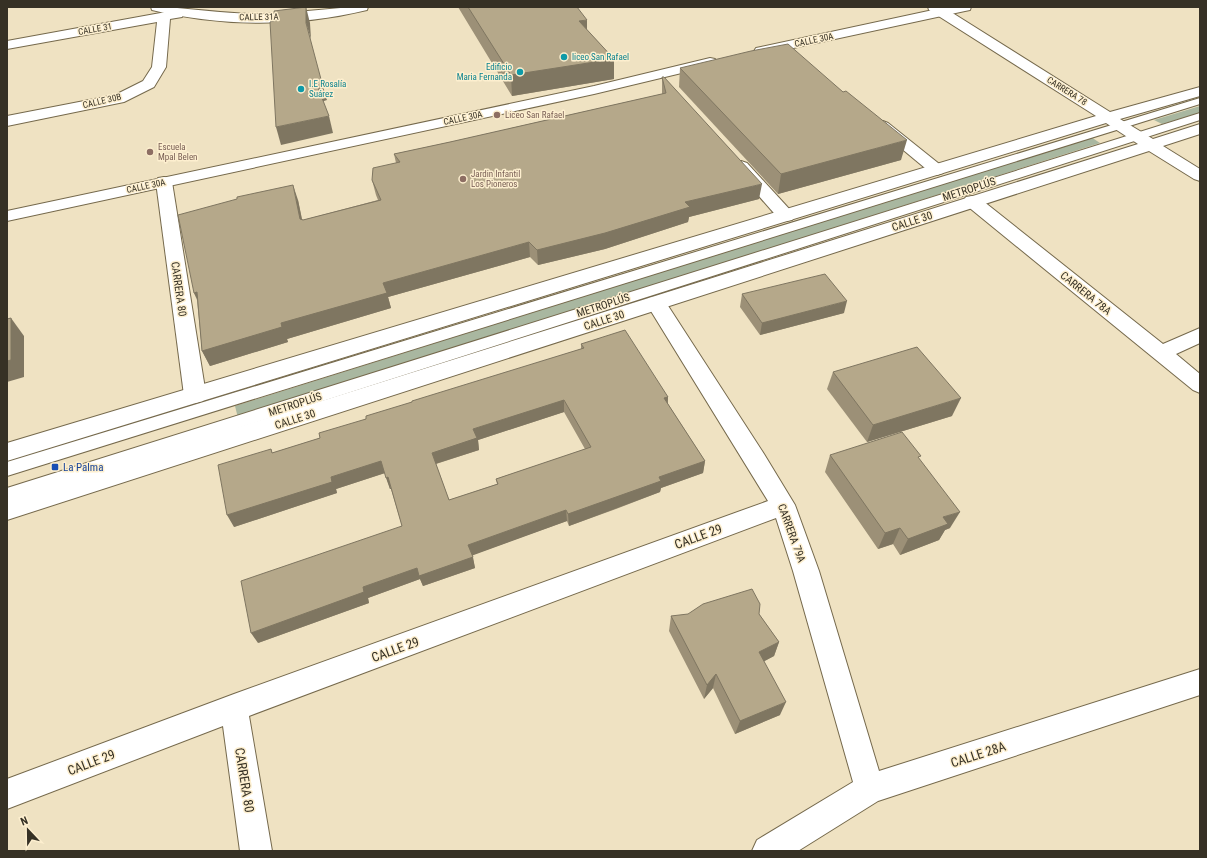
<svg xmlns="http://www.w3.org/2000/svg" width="1207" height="858" viewBox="0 0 1207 858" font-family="'Roboto Condensed',sans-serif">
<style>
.green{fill:#a9b7a0}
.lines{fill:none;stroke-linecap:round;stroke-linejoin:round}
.service-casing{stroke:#75694c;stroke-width:2}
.minor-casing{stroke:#75694c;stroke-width:2}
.tertiary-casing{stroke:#75694c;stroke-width:2}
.secondary-casing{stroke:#75694c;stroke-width:2}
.service{fill:#fff;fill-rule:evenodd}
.minor{fill:#fff;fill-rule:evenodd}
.tertiary{fill:#fff;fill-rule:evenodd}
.secondary{fill:#fff;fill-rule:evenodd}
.wall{fill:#9c9077;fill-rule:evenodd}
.shaded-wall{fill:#7f7661}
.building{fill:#b5a88a;stroke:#7f7661;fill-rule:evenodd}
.culture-dot{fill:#0f9aa8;stroke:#fdefcf;stroke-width:1.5}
.education-dot{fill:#8d6e63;stroke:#fdefcf;stroke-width:1.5}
.transit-dot{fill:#1a4fb4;stroke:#fdefcf;stroke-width:1.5}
.labels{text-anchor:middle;stroke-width:3;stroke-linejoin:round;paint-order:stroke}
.far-street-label{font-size:9px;fill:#363125;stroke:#fdefcf}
.far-culture-label{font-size:9px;fill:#0d838f;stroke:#fdefcf;text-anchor:start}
.far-education-label{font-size:9px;fill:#785e54;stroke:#fdefcf;text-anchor:start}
.street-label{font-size:11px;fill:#363125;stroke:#fdefcf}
.transit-label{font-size:11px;fill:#164399;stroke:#fdefcf;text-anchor:start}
.near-street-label{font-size:13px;fill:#363125;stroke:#fdefcf}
</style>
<rect width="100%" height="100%" fill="#efe2c2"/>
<g class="green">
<path d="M1200,106v7l-38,11 -8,-4z"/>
<path d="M1091,137l9,6 -862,275 -3,-12z"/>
</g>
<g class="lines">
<g class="service-casing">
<g id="service">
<path d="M1200,98v6l-1193,372v-14z"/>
<path d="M1200,113v7l-1193,382v-14z"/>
</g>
</g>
<g class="minor-casing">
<g id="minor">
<path d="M177,10l5,1 1,3 -1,3 -12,2 -4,48 -12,20 -30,15 -117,24v-10l108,-21 28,-14 9,-14 5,-45 -150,27v-8z"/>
<path d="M883,121l5,2 55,44 2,3 -2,3 -6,2 -6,-2 -53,-44 -3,-3 3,-3z"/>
<path d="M741,161l6,2 45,49 3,4 -3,4 -6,1 -6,-1 -45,-51 -2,-3 2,-3z"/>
<path d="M164,177l6,1 2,4 34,213 -3,6 -8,2 -8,-2 -3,-6 -28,-213 2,-4z"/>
<path d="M972,196l6,1 185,147 37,-16v15l-24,11 24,20v19l-7,-3 -227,-185 -3,-4 3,-4z"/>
<path d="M656,297l7,1 101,156 31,51 24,66 60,200 321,-102v26l-322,106 -80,50h-46l5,-11 96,-58 -60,-211 -17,-53 -527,198 23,135h-32l-17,-125 -216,83v-30l227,-85 534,-193 -122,-198 3,-5z"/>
</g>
</g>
<g class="tertiary-casing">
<g id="tertiary">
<path d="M151,7c36,0 71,7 107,7 37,0 73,-7 110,-7l-1,3c-69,17 -146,17 -215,0z"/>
<path d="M947,7h24l-1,3 -5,1 -204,44 -5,-1 -2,-3 2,-3 5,-1z"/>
<path d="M710,58l5,1 2,3 -2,3 -121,29 -587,127v-10l587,-125z"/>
</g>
</g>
<g class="secondary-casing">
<path id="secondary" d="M928,7h15l167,105 90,-25v9l-80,23 33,20 47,-15v10l-37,12 37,23v12l-6,-2 -45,-28 -1142,369v-20l1131,-356 -32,-21 -1099,338v-18l1089,-327 -167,-106z"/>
</g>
<use href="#service" class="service"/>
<use href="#minor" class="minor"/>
<use href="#tertiary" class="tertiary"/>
<use href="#secondary" class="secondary"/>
</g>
<g class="wall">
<path d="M458,7h119l10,23 27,29v20l-102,17z"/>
<path d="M680,68l221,92 -123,34 -99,-107z"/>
<path d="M662,77l97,122 -70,18 -1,5 -83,27 -67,16 -8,-8 -142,40 3,11 -104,31 1,3 -78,24 -8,-15 -5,-51 -3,-7 104,-93 4,19 1,1 75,-20 -2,-5 -4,-15 24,-17 -2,-9 56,-12 212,-48z"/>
<path d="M742,294l102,19 -84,22 -20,-28z"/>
<path d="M581,344l87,53v7l37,57 -2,12 -42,15 -1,4 -44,17 -47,17 -2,-5 -95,34 3,13 -52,18 -3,-7 -52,19 1,5 -111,40 144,-117 -11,-37h-1l-5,-16 -49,16 1,4 -103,34 37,-78 1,4 48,-15 46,-19 46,-17 169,-53zM564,412l21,37 -89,30 1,5 -48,16 -13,-36 43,-14 -1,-10z"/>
<path d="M833,372l119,44 -85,26 -40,-53z"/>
<path d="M830,455l89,4 31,69 -5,2 -6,10 -39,15 -7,-11 -15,5 -53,-77z"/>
<path d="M759,614l20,28 -5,14 -10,5 16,54 -45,19 -22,-46 -9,11 -35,-68 2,-15z"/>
</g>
<g class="shaded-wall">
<path d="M306,7l4,16 1,16 -5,-16z"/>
<path d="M587,20v20l-8,-19z"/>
<path d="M614,59v20l-102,17 -1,-21z"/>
<path d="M322,83l5,17 -6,2 -4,-17z"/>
<path d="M329,116l4,17 -52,12 -5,-18z"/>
<path d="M907,140l-6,20 -123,34 3,-20z"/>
<path d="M762,184l-3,15 -70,18 -1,5 -83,27 -67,16 -1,-15 148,-48z"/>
<path d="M293,185l5,15 7,35 -5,-16z"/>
<path d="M529,242l1,15 -142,40 3,11 -104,31 1,3 -78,24 -8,-15 79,-28 102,-40z"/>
<path d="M197,292l5,16 -8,-15z"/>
<path d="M847,301l-3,12 -84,22 2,-12z"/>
<path d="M11,318l13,18v41l-17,5v-21z"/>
<path d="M668,397l-1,12 -3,-11z"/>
<path d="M961,398l-9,18 -85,26 6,-17z"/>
<path d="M564,400v12l-86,28 1,10 -44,14 -3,-11 41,-24z"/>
<path d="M381,461l4,12 -49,16 1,4 -103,34 -7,-12 104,-38z"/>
<path d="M705,461l-2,12 -42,15 -1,4 -91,34 -1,-12 91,-37z"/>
<path d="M388,477l3,12h-1l-4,-11z"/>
<path d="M566,510l1,11 -96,35 -3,-11z"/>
<path d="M960,512l-10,16 -5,2 -6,10 -39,15 8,-16 35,-22z"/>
<path d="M900,528l-7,16 -15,5 7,-16z"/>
<path d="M473,557l2,11 -52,18 -3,-7 -52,19 1,5 -111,40 -7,-10 112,-46 54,-19z"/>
<path d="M779,642l-5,14 -20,11 5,-15z"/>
<path d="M716,674l-3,14 -9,11 3,-14z"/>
<path d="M786,702l-6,13 -45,19 5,-13z"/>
</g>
<g class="building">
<path d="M306,7v16l16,60 -5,2 12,31 -53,11 -6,-105 7,-2 -3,-9z"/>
<path d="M468,7h109l10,13 -8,1 35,38 -103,16z"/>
<path d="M788,44l55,48 3,-1 61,49 -126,34 -101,-106 71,-17z"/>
<path d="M662,77h2l98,107 -77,18 5,5 -85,26 -68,17 -8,-8 -146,41 4,10 -106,30 1,4 -80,24 -5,-59 -3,1 -16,-78 59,-16v-2l56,-12 7,34 3,1 78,-20 -9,-20 1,-12 27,-6 -6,-8 56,-12 216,-49z"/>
<path d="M825,274l22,27 -85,22 -20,-29z"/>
<path d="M11,318v42l-4,1v-42z"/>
<path d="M625,330l43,67 -4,1 41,63 -46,16 2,4 -45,16 -48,17 -2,-4 -98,35 5,12 -54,19 -2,-8 -54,19 1,5 -113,41 -10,-52 161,-55 -14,-49 -2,1 -5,-17 -50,16 1,5 -105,33 -9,-50 53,-16 1,4 48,-15 -1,-5 47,-14v-3l46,-14v-1l172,-53 -3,-4zM564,400l27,47 -95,32 2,5 -49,16 -17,-47 45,-15 -4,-9z"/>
<path d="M917,347l44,51 -88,27 -40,-53z"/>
<path d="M902,432l19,24 -3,1 42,55 -17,5 5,7 -40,15 -8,-11 -15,5 -55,-78z"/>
<path d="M752,589l8,15 -1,10 20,28 -20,10 27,50 -46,19 -24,-47 -9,11 -36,-69 17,-2 15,-10z"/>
</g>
<g class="culture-dot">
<circle cx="564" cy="57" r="4"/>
<circle cx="520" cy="72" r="4"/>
<circle cx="301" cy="89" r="4"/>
</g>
<g class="education-dot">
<circle cx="497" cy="115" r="4"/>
<circle cx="150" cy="152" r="4"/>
<circle cx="463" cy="179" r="4"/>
</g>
<rect class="transit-dot" x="51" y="463" width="8" height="8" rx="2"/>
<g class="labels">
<g class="far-street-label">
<text transform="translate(259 17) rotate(-1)" y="3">CALLE 31A</text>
<text transform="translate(95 29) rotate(-10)" y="3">CALLE 31</text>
<text transform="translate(814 40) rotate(-12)" y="3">CALLE 30A</text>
<text transform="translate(1067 91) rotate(32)" y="3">CARRERA 78</text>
<text transform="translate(102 101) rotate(-13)" y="3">CALLE 30B</text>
<text transform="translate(463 118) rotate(-12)" y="3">CALLE 30A</text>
<text transform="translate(146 186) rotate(-12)" y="3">CALLE 30A</text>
</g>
<g class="far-culture-label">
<text x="572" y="60">liceo San Rafael</text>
<text x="512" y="70" text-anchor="end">Edificio<tspan x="512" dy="10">Maria Fernanda</tspan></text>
<text x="309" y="87">I.E Rosalía<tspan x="309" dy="10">Suárez</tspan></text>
</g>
<g class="far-education-label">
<text x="505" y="118">Liceo San Rafael</text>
<text x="158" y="150">Escuela<tspan x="158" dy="10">Mpal Belen</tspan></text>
<text x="471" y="177">Jardin Infantil<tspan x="471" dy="10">Los Pioneros</tspan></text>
</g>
<g class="street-label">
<text transform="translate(969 189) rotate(-18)" y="4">METROPLÚS</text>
<text transform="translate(912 221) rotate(-18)" y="4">CALLE 30</text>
<text transform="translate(179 289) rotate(82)" y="4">CARRERA 80</text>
<text transform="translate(1086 293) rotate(39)" y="4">CARRERA 78A</text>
<text transform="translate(603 305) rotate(-18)" y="4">METROPLÚS</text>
<text transform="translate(604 320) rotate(-18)" y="4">CALLE 30</text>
<text transform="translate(295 404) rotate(-18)" y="4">METROPLÚS</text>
<text transform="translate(295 419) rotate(-18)" y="4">CALLE 30</text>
<text transform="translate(792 533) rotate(70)" y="4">CARRERA 79A</text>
</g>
<g class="transit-label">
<text x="63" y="471">La Palma</text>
</g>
<g class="near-street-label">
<text transform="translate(698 536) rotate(-20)" y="5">CALLE 29</text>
<text transform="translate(395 649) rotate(-20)" y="5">CALLE 29</text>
<text transform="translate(978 754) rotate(-18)" y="5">CALLE 28A</text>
<text transform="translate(91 762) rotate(-21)" y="5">CALLE 29</text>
<text transform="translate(245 780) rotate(81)" y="5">CARRERA 80</text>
</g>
</g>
<rect width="1207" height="858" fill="none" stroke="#363125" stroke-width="16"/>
<g transform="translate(28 830) rotate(338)" stroke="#fdefcf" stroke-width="3" paint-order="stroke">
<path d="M0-3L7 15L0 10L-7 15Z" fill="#363125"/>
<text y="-6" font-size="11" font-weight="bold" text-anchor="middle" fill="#363125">N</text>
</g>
</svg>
